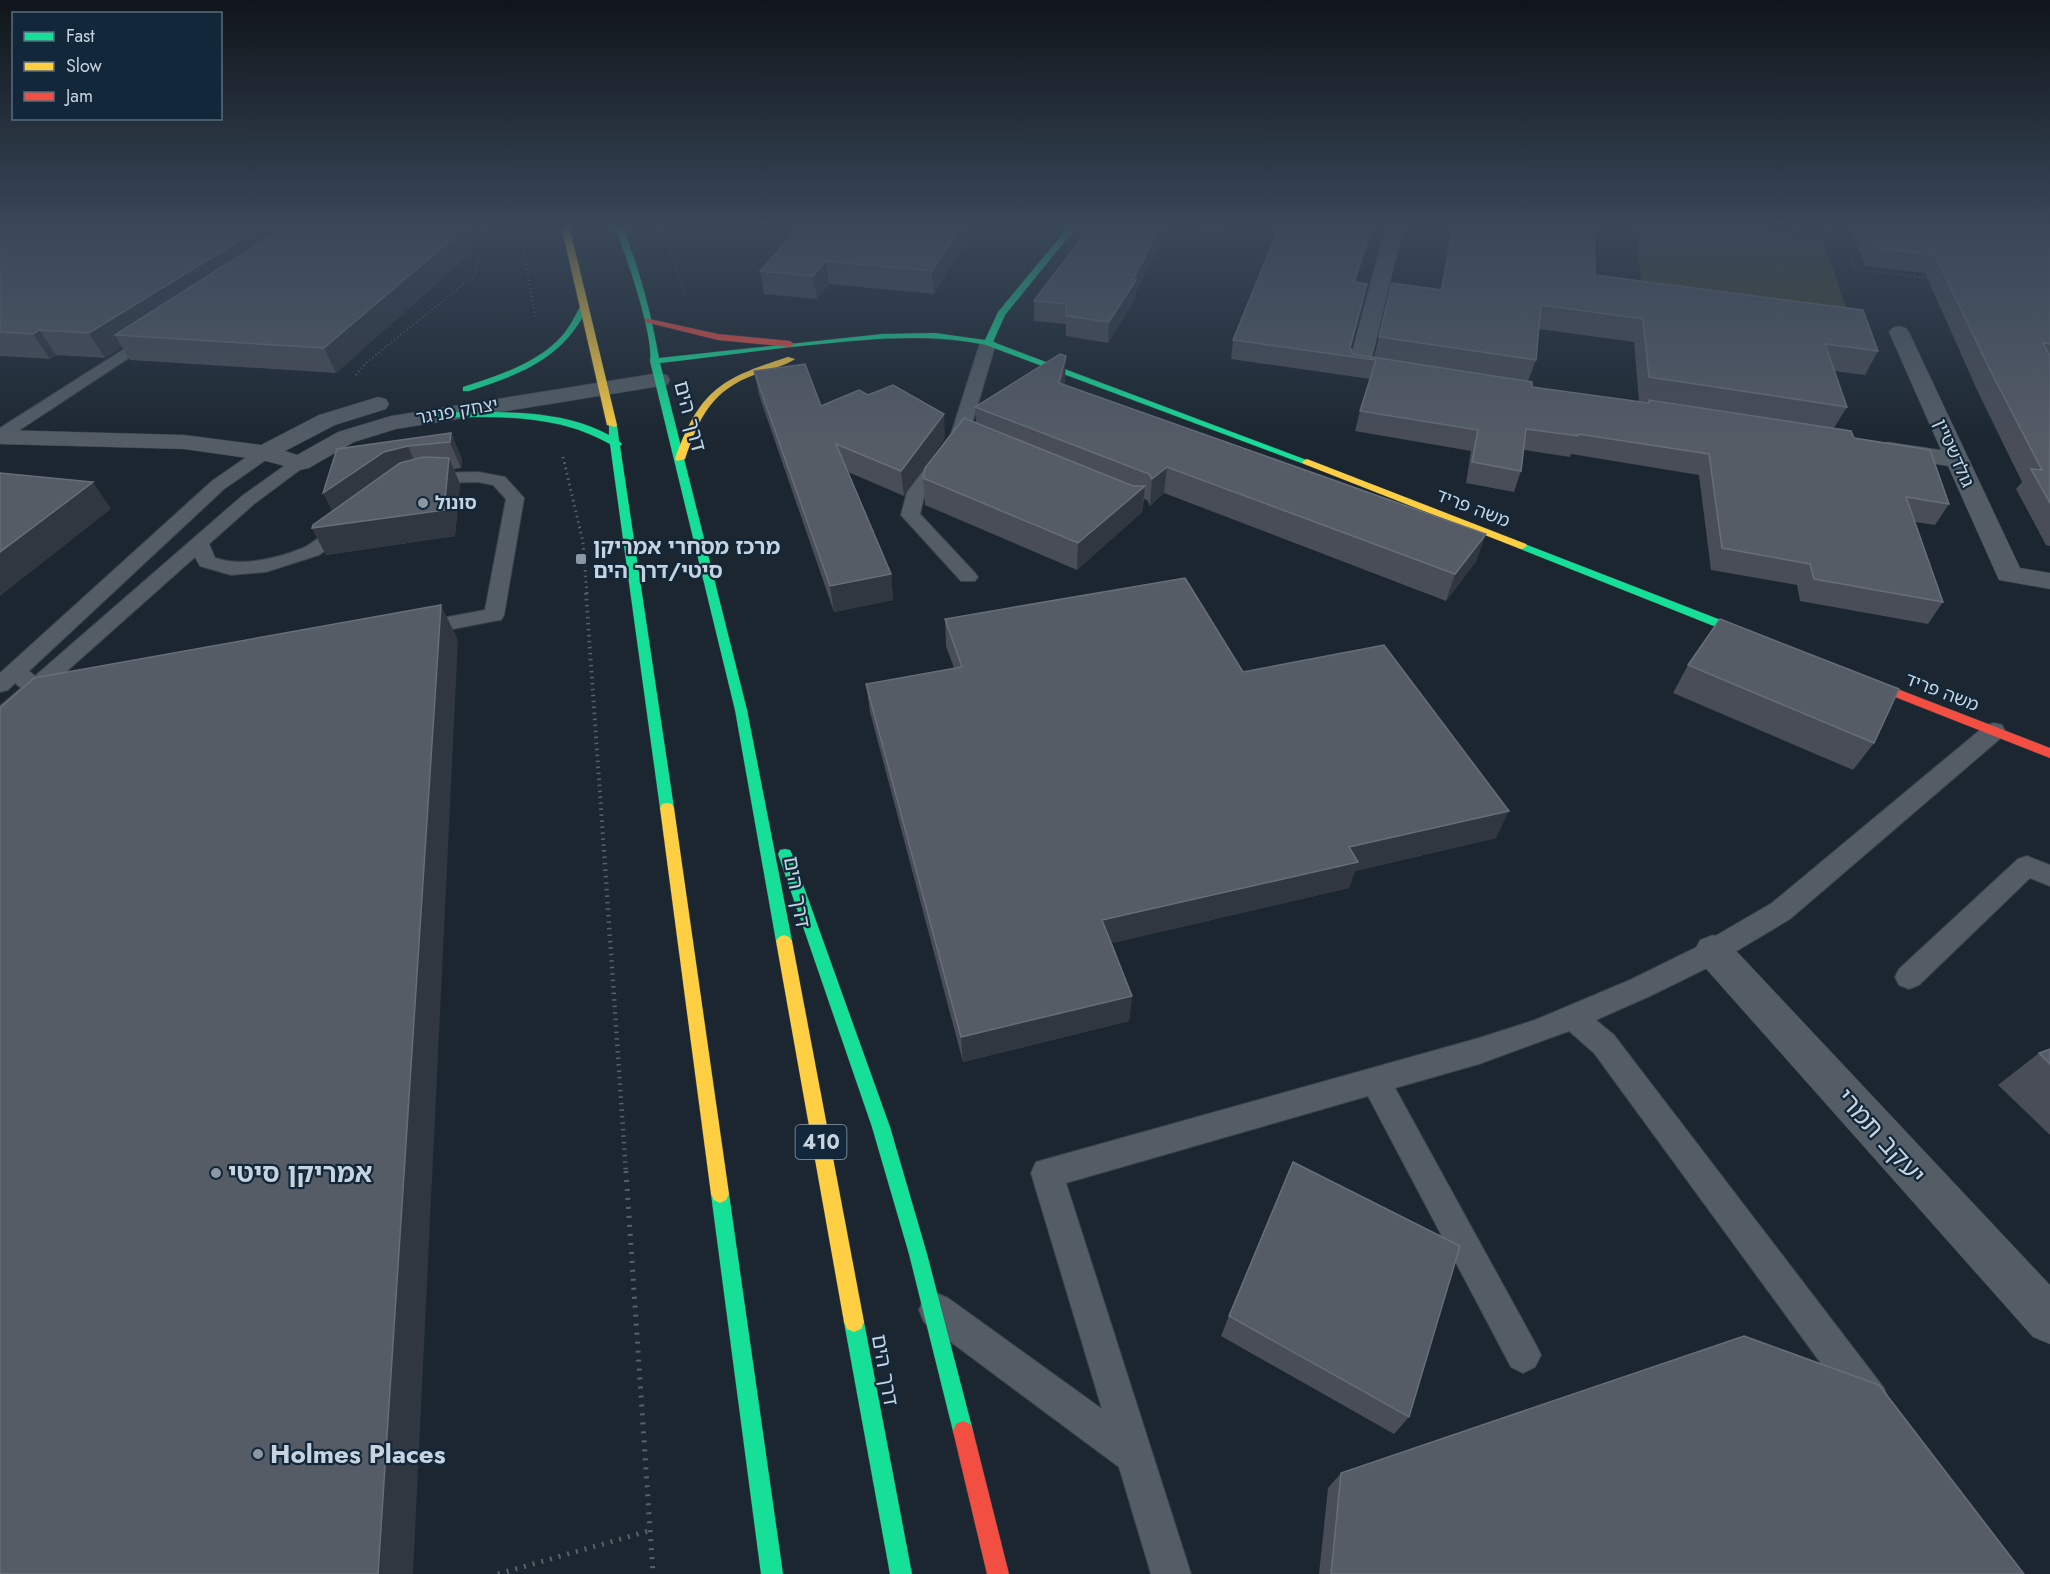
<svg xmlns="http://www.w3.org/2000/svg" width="2050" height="1574" viewBox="0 0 2050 1574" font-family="Jost,'Noto Sans Hebrew',sans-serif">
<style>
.green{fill:#414532}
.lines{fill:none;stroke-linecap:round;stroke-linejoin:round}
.lane-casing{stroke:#3a434c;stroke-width:2}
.street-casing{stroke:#3a434c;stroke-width:1}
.fast-casing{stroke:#3a434c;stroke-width:1}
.slow-casing{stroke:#3a434c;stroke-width:1}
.jam-casing{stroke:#3a434c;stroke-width:1}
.path-far4{stroke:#586168;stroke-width:2;stroke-dasharray:1 3;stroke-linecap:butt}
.path-far3{stroke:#586168;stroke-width:3;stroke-dasharray:1.5 4;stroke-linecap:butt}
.path-far2{stroke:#586168;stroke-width:4;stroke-dasharray:1.5 4.5;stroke-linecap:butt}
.path-far1{stroke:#586168;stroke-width:4.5;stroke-dasharray:1.5 5;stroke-linecap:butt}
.path{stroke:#586168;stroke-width:5;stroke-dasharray:2 7;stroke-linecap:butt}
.lane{fill:#545d66;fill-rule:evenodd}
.street{fill:#545d66;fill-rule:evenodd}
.fast{fill:#16e098;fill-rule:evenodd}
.slow{fill:#ffcf43;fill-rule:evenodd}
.jam{fill:#f24e42;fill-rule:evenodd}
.wall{fill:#484d57;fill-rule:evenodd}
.shaded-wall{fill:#303741}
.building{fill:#555c66;stroke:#676e79;stroke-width:1.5}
.poi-dot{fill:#8b97a2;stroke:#122739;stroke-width:2}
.labels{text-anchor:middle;stroke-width:4.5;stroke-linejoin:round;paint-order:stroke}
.far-street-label{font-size:18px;fill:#c7d4e0;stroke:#122739}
.far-poi-label{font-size:18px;font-weight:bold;fill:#c7d4e0;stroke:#122739;text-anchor:start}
.shield{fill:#122739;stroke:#91a0ae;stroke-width:1.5}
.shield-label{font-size:20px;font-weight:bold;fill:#c7d4e0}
.street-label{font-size:21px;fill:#c7d4e0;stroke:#122739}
.poi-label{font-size:21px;font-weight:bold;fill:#c7d4e0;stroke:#122739;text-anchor:start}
.near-street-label{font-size:26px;fill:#c7d4e0;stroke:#122739}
.near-poi-label{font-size:26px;font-weight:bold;fill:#c7d4e0;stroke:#122739;text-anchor:start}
</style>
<rect width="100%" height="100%" fill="#1b2630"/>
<path class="green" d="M1637,225h74l111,13 25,72 -206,-27z"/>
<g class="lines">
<g class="lane-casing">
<g id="lane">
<path d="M154,330l5,2 3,3 -3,3 -153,101 -6,1v-12z"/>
<path d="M988,338l8,5 -27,91 -44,59 -5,21 55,59 3,4 -3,4h-14l-60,-66 6,-23 44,-58 29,-91z"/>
<path d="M264,448l6,1 3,4 -3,4 -46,32 -195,182 6,5 207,-180 52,-37h12l3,4 -55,41 -45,40 6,14c29,9 60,1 88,-10 17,-7 30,-30 50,-25l2,4 -2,4 -34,24 -53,17 -35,3 -31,-9 -5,-9 -137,122 11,3 3,5 -3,5 -8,2 -18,-1 -35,32 -8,2v-21l21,-18 -6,-5 -7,7 -8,2v-19l212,-192 46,-32z"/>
<path d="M478,472l27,5 19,21 -20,117 -3,5 -7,1 -77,15 -7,-2 -3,-5 3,-5 75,-14 21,-111 -13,-14 -15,-3 -52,1 -6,-1 -3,-4 3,-4 6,-1z"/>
<path d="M1994,723l8,2 3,6 -3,6 -212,182 -77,46 -63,31 -54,24 18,15 270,353 5,13 -5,13 -13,5 -13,-5 -264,-361 -25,-22 -90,33 -84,24 140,255 6,12 -6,12 -12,6 -12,-6 -143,-271 -302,87 125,391h-40l-32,-107 -195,-145 -5,-12 5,-12 12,-5 12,5 154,111 -71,-236 5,-11 443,-124 56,-18 95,-40 63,-31 79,-46 214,-178z"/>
<path d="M2027,856l23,9v21l-20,-8 -111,107 -10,4 -10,-4 -4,-8 4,-8 119,-110z"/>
</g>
</g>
<g class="street-casing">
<g id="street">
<path d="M1386,225h18l-33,137 27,5 3,5 -3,5 -8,2 -39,-7 -3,-5z"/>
<path d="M1899,326l7,2 3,4 111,236 30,5v16l-51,-9 -51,-114 -60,-10 -8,-2 -4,-5 4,-5 8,-2 53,8 -52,-118 3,-4z"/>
<path d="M659,373l8,2 3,5 -3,5 -271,44 -42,13 -45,26 -9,2 -38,-10 -78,-11 -184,-5v-14l184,5 77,10 58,-30 59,-18 8,2 3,5 -3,5 -51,16 -50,26 12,4 41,-23 53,-16z"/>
<path d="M1713,935l13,5 324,345v59l-17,-7 -333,-375 -6,-11 6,-11z"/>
</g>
</g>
<g class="fast-casing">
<g id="fast">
<path d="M614,225h8c17,43 29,87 37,133l223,-24 53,-1 50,7 13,-28 72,-87h8l-73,90 -12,27 319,120 -8,2 -318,-119c-58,-12 -117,-6 -175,0 -50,5 -100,12 -151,18l87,347 45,231 -3,4 -5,2 -5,-2 -3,-4 -41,-231 -85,-349c4,-26 -25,-109 -36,-136z"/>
<path d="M581,305l7,2c-25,52 -67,67 -119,84h-6v-4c34,-11 73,-23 98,-50 9,-10 14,-21 20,-32z"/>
<path d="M478,412c44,0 91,1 131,23v-12l8,2 2,16 3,3 -2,2 54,362 -2,4h-10l-2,-4 -50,-364c-56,-32 -118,-27 -180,-26l-5,-3 5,-3z"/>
<path d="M1522,543l240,93 2,3 -2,3h-8l-236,-94 -1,-2z"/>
<path d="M785,849l5,1 2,4 98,273 37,127 46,177 -3,7 -7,3 -7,-3 -3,-7 -44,-177 -37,-127 -94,-273 2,-4z"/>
<path d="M720,1185l6,3 3,6 54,380h-22l-50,-380 3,-6z"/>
<path d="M854,1312l7,3 3,7 48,252h-22l-46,-252 3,-7z"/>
</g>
</g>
<g class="slow-casing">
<g id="slow">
<path d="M561,225h8l48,200 -2,2 -8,-2z"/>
<path d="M788,357l7,2c-10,7 -26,10 -39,15 -44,16 -57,43 -71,85l-8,2 -2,-2c25,-69 45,-80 113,-102z"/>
<path d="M1307,459l219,85 1,2 -5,3 -4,-1 -214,-84 -2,-2z"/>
<path d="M667,803l5,1 2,4 55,386 -3,6 -6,3 -6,-3 -3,-6 -51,-386 2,-4z"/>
<path d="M784,935l5,2 3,4 72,381 -3,7 -7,3 -7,-3 -3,-7 -68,-381 3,-4z"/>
</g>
</g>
<g class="jam-casing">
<g id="jam">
<path d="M645,318l73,16 72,7 4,3 -4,3 -72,-7 -73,-18z"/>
<path d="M1856,673l194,75v10l-198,-78 -2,-3z"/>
<path d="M963,1421l7,3 3,7 36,143h-22l-34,-143 3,-7z"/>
</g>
</g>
<g class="path-far4">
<path d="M519,225l17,94"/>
<path d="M660,225l26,70"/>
<path d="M1770,225l67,8 20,37 73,8"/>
<path d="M356,375l10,-12 110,-89 10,-49"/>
</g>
<path class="path-far3" d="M563,457l20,85 4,53"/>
<path class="path-far2" d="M586,593l18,258"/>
<path class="path-far1" d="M604,850l22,323"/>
<g class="path">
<path d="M626,1171l27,403"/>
<path d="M498,1574l154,-44"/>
</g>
<use href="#lane" class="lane"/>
<use href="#street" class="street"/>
<use href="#fast" class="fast"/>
<use href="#slow" class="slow"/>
<use href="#jam" class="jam"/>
</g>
<g class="wall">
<path d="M0,225h445l1,2 19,1 8,23 -137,122 -206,-13 -8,-13 -17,11 -49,-3 -6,4 -50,-3z"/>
<path d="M801,225l164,20 -31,49 -105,-10 -12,15 -53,-5 -4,-23z"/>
<path d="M1091,225h132l-4,6 -48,-6 -35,66 -1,8 -27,44 -42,-7v-12l-32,-3v-20z"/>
<path d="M1374,225l-18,57 7,21 -12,45 2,6 21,3 18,-74 48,7 12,-65h142l1,50 283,76 -13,24 -31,-4 13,36 -13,21 20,10 95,66 -14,21 -20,-3 28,80 -15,22 -128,-23 -3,-16 -86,-15 -12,-95 -128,-21 -1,3 -46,-7 -3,21 -7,21 -48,-9 5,-32 -116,-20 5,-20 10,-32 -139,-20 2,-19zM1539,329l95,13 5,59 9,1v1l-116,-16 -4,-6 8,-21z"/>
<path d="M1850,225h200v321l-4,-1 -30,-56 6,-7 -44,-90 -53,-119 -60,-7z"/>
<path d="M754,371l67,35 47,-11 77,43 -41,58 -56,-24 43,102 2,26 -59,12 -75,-217z"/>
<path d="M1065,381l-1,4 413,175 -31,41 -282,-108 -14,13 -3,-6 -3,-1 -2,13 -65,58 -152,-65 -2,-27 53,-55 -1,-16z"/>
<path d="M451,433l11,26 -1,9 -7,1 6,15 -5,52 -129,19 -14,-27 20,-17 5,-62z"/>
<path d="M945,619l298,53 253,166 -141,33 -6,17 -237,55 20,53 -3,25 -166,41 -93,-350 -4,-28 88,-16 -8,-22z"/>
<path d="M1688,665l186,78 -21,27 -180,-77z"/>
<path d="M2050,1049v86l-52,-50 41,-32z"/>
<path d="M1229,1316l180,101 -15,17 -173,-98z"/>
<path d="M1341,1473l683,101h-705l9,-86z"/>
</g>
<g class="shaded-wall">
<path d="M265,225h47l-197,110 7,12 -17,11 -16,-25z"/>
<path d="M425,225h20l4,11 -25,-10z"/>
<path d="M963,225h1l1,20 -31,49 -2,-23z"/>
<path d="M1162,225h9l-35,66 -1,8 -27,44 1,-21z"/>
<path d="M1372,225h2l-24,76 4,-19z"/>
<path d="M465,228l8,23 -137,122 -12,-25z"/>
<path d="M826,261l3,23 -12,15 -4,-23z"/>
<path d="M1367,284l-4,19 -15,53z"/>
<path d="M39,330l17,25 -6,4 -17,-25z"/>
<path d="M1066,356l-1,25 -7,27 1,-25z"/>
<path d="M944,414l1,24 -41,58 -3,-25z"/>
<path d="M451,433l11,26 -1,9 -11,-26z"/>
<path d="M408,446l11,26 -82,48 -14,-27 61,-41z"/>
<path d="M449,458l11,26 -5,52 -129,19 -14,-27z"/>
<path d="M1167,467l-3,26 -14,13 2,-27z"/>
<path d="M93,482l18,27 -111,87v-44z"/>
<path d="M1145,486l-3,26 -65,58 1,-27z"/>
<path d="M1486,534l-9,26 -31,41 9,-27z"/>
<path d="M891,574l2,26 -59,12 -4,-26z"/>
<path d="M441,605l17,35 -45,934h-35z"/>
<path d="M1509,811l-13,27 -141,33 -6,17 -249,58 2,-26 247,-73z"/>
<path d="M1132,996l-3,25 -166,41 -2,-25z"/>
</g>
<g class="building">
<path d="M0,225h265l-176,108 -50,-3 -6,4 -33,-2z"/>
<path d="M288,225h137l-1,1 41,2 -141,120 -209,-13z"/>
<path d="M801,225h162l-31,46 -106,-10 -13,15 -53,-5z"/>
<path d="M1091,225h71l-29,54 3,1 -27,42 -43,-6v-12l-32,-3z"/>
<path d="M1280,225h92l-18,57 13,2 -17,63 3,7 179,28v5l117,16v-3l202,31 3,7 76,12 19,54 -43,-7 37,105 -129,-23 -4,-15 -88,-16 -13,-94 -131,-20v2l-52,-7 -5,42 -49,-9 6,-32 -118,-19 16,-51 -143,-20z"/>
<path d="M1454,225h140l1,50 268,35 15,41 -53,-7 22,63 -198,-30 -6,-58 -102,-14 -5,55 -157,-23 13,-54 50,7z"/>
<path d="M1865,225h185v119l-7,-1 7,13v147l-19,-34 11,1 -51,-98 -56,-117 -61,-7z"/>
<path d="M1060,354l6,2 -7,27 427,151 -31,40 -288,-107 -15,12 -3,-5 -174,-67z"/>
<path d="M805,364l16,42 38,-16 9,5 25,-10 51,29 -43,57 -65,-27 55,130 -61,12 -76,-215z"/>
<path d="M964,418l169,68h12l-67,57 -155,-65 2,-10z"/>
<path d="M451,433l-1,9 -42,4 -24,6 -61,41 14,-44z"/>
<path d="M423,457l26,1 -5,52 -132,18 1,-3 87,-62z"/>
<path d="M0,473l93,9 -93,70z"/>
<path d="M1185,578l58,94 141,-27 125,166 -160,36 9,15 -256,58 30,76 -171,41 -95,-353 96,-17 -17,-48z"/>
<path d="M441,605l-63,969h-378v-866l34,-30z"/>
<path d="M1720,619l179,70 -25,54 -186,-78z"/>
<path d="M2050,1049v15l-11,-11z"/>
<path d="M1293,1162l167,84 -51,171 -180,-101z"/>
<path d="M1744,1336l135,49 145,189h-693l10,-101z"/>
</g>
<linearGradient id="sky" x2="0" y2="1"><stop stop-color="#0f151a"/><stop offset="0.51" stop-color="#394759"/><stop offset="1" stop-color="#394759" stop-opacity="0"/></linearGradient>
<rect width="2050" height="445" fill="url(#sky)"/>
<g class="poi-dot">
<circle cx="423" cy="503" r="6"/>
<rect x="575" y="553" width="12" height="12" rx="3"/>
<circle cx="216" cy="1173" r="6"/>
<circle cx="258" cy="1454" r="6"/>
</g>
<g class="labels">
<g class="far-street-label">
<text transform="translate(457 411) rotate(-10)" y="6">יצחק פניגר</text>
<text transform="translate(1954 453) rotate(66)" y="6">גולדשטיין</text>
<text transform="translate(1473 508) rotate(21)" y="6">משה פריד</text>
<text transform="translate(1942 692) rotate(21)" y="6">משה פריד</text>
</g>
<g class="far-poi-label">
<text x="435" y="509">סונול</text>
</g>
<rect class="shield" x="795.5" y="1125" width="51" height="34" rx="4.5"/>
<g class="shield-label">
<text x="821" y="1149">410</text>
</g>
<g class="street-label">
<text transform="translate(690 416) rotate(75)" y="7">דרך הים</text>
<text transform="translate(797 892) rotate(80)" y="7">דרך הים</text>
<text transform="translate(885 1370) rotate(80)" y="7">דרך הים</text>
</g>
<g class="poi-label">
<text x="593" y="554">מרכז מסחרי אמריקן<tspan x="593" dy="24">סיטי/דרך הים</tspan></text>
</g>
<g class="near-street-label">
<text transform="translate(1881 1136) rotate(48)" y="9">יעקב תמרי</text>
</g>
<g class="near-poi-label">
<text x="228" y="1182">אמריקן סיטי</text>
<text x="270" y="1463">Holmes Places</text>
</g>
</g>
<rect x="12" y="12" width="210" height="108" fill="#122739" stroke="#5a6c7c" stroke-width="1.5"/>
<rect x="24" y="32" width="30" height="9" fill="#16e098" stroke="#5a6c7c" stroke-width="1.5"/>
<text x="66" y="42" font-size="18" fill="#c7d4e0">Fast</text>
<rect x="24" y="62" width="30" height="9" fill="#ffcf43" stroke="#5a6c7c" stroke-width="1.5"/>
<text x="66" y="72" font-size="18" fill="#c7d4e0">Slow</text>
<rect x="24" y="92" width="30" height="9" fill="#f24e42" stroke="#5a6c7c" stroke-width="1.5"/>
<text x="66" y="102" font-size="18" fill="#c7d4e0">Jam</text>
</svg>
